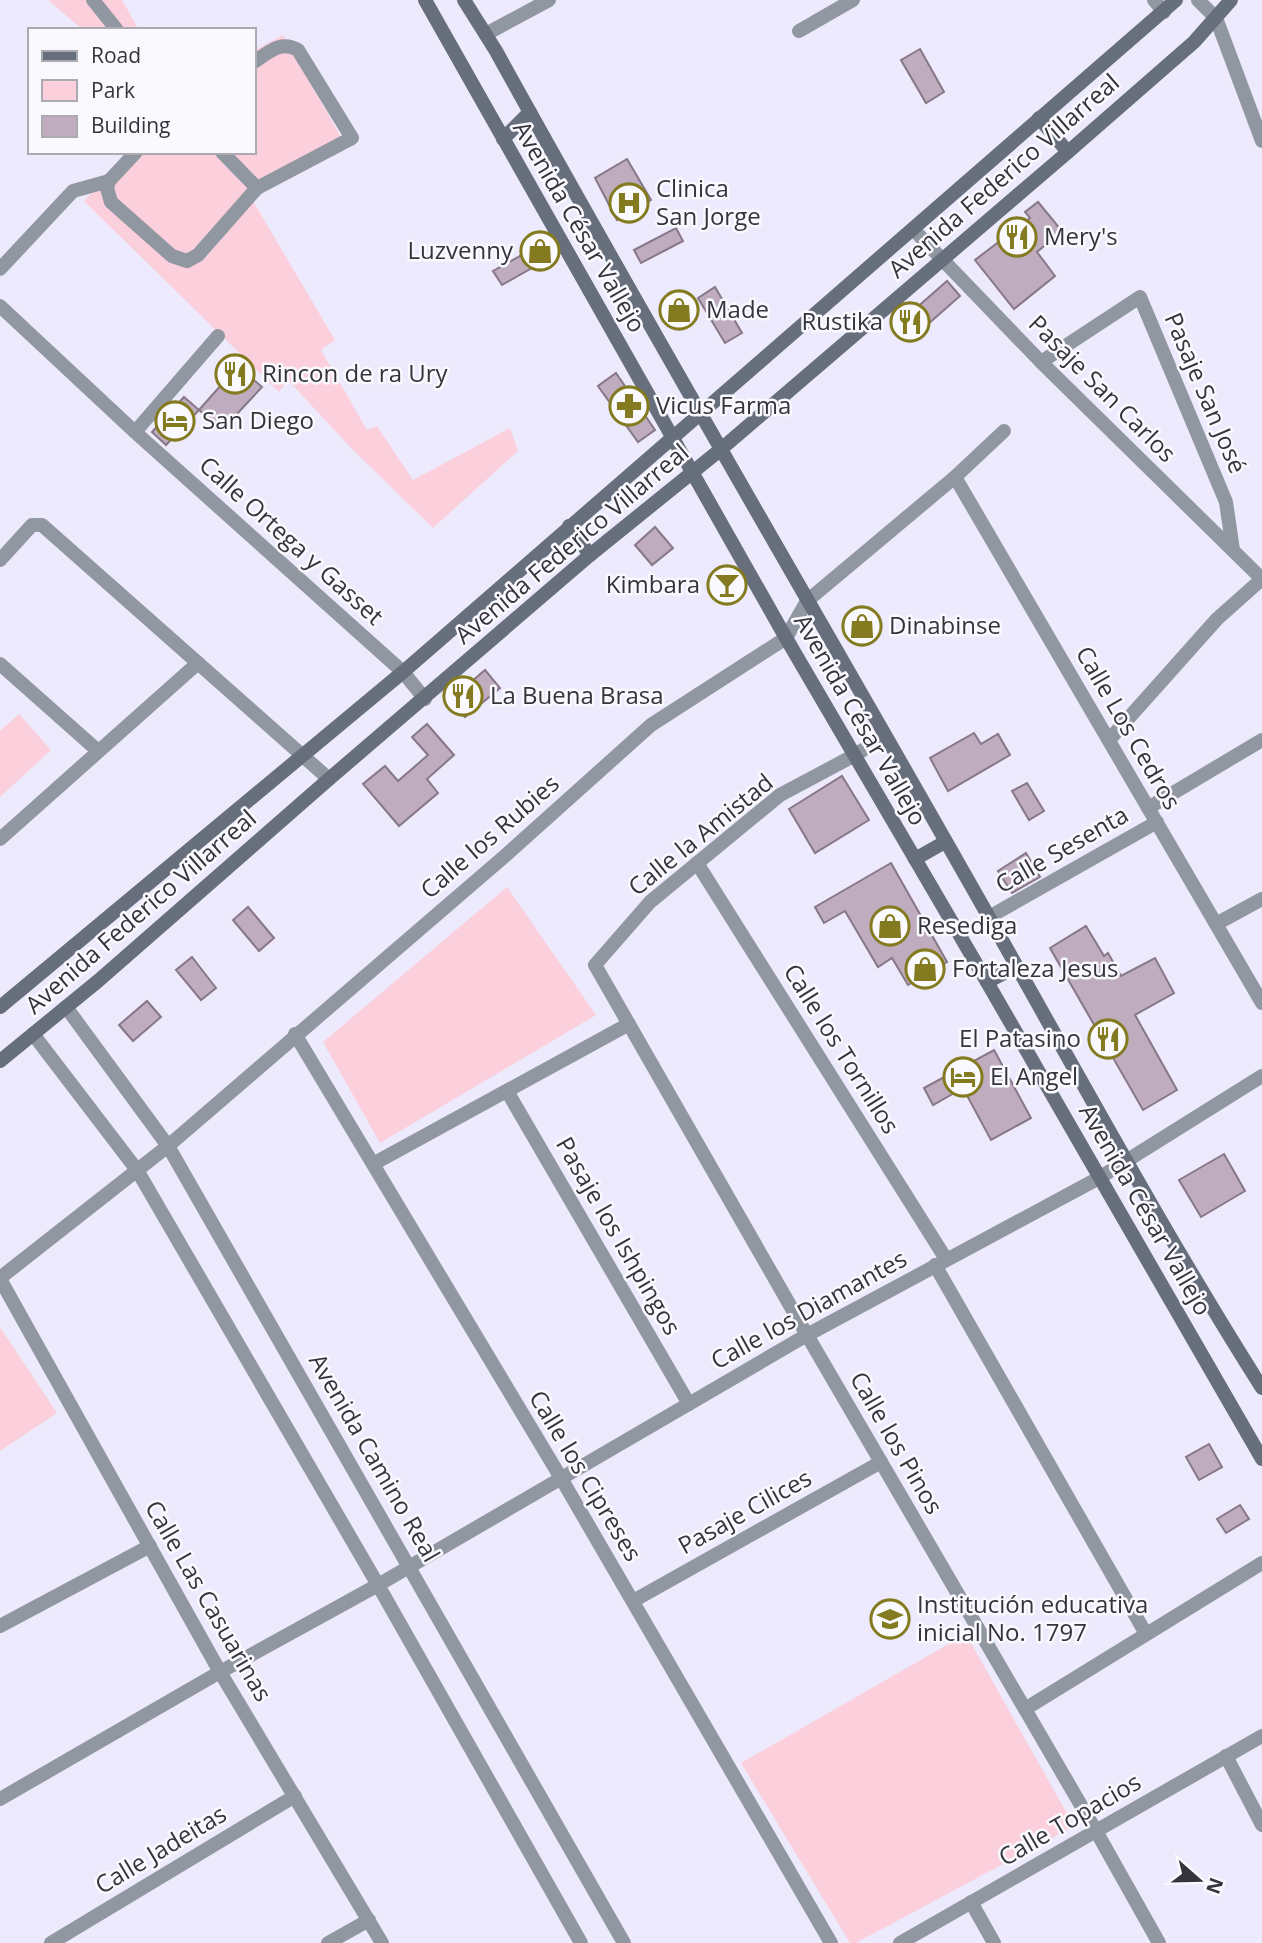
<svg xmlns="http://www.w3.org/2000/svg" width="1262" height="1943" viewBox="0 0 1262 1943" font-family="'Open Sans',sans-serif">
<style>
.green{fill:#fbd0dc}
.building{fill:#bfadbf;stroke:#877787;stroke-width:2}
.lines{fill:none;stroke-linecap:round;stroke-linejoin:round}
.minor{stroke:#9197a0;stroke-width:14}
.tertiary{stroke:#9197a0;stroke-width:14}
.secondary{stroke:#666f7b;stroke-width:14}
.labels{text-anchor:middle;stroke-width:5;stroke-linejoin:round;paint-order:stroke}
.street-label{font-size:24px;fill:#35343d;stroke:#f9f9fe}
.poi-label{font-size:24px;fill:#35343d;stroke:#f9f9fe;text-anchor:start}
</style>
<rect width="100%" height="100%" fill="#eceafc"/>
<g class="green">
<path d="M48,0h74l17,30h-56z"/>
<path d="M283,35l58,102 -94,54 88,149 -14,10 46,80 10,-4 36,54 97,-52 8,23 -85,77 -83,-81 -62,-67 -9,12 -195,-191 45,-49h125v-101z"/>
<path d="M19,714l32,36 -51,47v-66z"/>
<path d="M507,887l89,128 -216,128 -57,-101z"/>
<path d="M0,1327l57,86 -57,38z"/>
<path d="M966,1634l108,192 -218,117h-6l-109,-180z"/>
</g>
<g class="building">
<path d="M920,49l24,43 -18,11 -25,-43z"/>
<path d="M627,159l24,41 -34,20 -22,-42z"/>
<path d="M1038,202l24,29 -25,21 18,24 -41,33 -39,-49 55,-42 -5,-6z"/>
<path d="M676,228l7,13 -42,22 -7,-13z"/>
<path d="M545,242l8,14 -51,29 -9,-14z"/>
<path d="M947,281l13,15 -49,43 -13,-15z"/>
<path d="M715,287l27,46 -17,10 -27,-45z"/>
<path d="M683,298l8,14 -17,9 -7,-13z"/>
<path d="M238,366l24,21 -40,43 -23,-20z"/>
<path d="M616,373l39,57 -17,12 -40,-56z"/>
<path d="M184,397l15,13 -33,35 -14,-13z"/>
<path d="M655,527l18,21 -21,17 -17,-20z"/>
<path d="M485,670l15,18 -35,29 -15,-17z"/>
<path d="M427,724l27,31 -27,24 11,14 -39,33 -36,-42 22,-18 13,15 30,-26 -16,-18z"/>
<path d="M974,733l7,11 17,-10 12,21 -62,36 -18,-33z"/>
<path d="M842,776l27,44 -54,33 -26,-44z"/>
<path d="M1027,783l17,28 -15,9 -17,-29z"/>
<path d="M1026,853l14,24 -28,16 -14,-22z"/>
<path d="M891,863l56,99 -39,23 -16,-27 -14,9 -33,-56 -21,12 -9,-16z"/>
<path d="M248,907l26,31 -15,13 -26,-31z"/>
<path d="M1086,926l18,30 4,-3 13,23 34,-18 19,35 -39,22 42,75 -34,20 -93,-162z"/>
<path d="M192,957l24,31 -15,12 -25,-30z"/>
<path d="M147,1001l14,16 -28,24 -14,-16z"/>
<path d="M994,1050l37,68 -40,22 -28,-52 -30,17 -9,-17z"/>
<path d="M1224,1154l21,37 -44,26 -22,-37z"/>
<path d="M1209,1444l13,23 -23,13 -13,-23z"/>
<path d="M1240,1505l9,14 -23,14 -9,-14z"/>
</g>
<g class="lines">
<g class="minor">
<path d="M93,0l24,30"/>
<path d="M1154,0l10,12"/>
<path d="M1198,0l18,18 46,123"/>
<path d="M799,31l54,-31"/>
<path d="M486,34l63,-34"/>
<path d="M136,152l-27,29 -2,7 4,14 61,54 15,5 11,-6 59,-67 95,-50 -54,-88c-17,-10 -29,2 -44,12"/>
<path d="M222,152l35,36"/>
<path d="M913,229l128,133 221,217 -45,40 -108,121"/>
<path d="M0,269l73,-78 36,-10"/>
<path d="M0,306l135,126 268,240 22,27"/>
<path d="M1041,362l99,-65 86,205 7,48"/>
<path d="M135,432l83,-96"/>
<path d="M955,477l307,526"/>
<path d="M0,560l32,-35h10l287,254"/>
<path d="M0,664l97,86"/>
<path d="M885,736l-30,19 -75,40 -130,107 -55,63 212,370 289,496 63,112"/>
<path d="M1148,808l114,-68"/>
<path d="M0,839l198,-176"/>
<path d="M697,863l249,396"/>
<path d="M989,917l168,-95"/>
<path d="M1216,924l46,-25"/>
<path d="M295,1034l266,444 270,465"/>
<path d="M507,1091l182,313"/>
<path d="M373,1164l256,-140"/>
<path d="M935,1265l211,369"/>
<path d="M0,1278l168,-132 338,-291 145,-130 135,-87 21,-37 148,-124 49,-46"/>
<path d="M0,1279l220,393 162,271"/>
<path d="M633,1601l248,-139"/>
<path d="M0,1626l150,-80"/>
<path d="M1025,1709l237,-146"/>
<path d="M1226,1756l36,69"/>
<path d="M0,1799l220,-127 158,-87 429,-250 292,-157 163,-102"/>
<path d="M971,1902l23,41"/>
<path d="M51,1943l244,-147"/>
<path d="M328,1943l41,-23"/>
<path d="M900,1943l362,-207"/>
</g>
<g class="tertiary">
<path d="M66,1007l102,139 456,797"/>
<path d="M33,1034l104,136 241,415 203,358"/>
</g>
<g class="secondary">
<path d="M425,0l361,638 201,344 275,477"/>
<path d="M464,0l32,51c161,292 330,578 494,868 89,157 175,316 272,469"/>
<path d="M1039,118l29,34"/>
<path d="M503,139l27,-27"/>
<path d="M569,526l21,29"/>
<path d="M915,859l30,-17"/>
<path d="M987,982l30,-16"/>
<path d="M0,1007l403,-335 773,-672"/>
<path d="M0,1061l98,-80 231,-202 261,-224 130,-105 348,-298 126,-110 37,-42"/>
</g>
</g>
<defs>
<g id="hospital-ring" transform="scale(2.0125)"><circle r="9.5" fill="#f9f9fe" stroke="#847a1f" stroke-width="1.5"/><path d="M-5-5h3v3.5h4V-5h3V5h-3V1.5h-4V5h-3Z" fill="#847a1f"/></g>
<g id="restaurant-ring" transform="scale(2.0125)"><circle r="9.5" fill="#f9f9fe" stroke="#847a1f" stroke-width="1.5"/><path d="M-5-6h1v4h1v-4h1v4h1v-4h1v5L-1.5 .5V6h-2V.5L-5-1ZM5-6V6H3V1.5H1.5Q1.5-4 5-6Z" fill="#847a1f"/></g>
<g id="shop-ring" transform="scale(2.0125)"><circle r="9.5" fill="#f9f9fe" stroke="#847a1f" stroke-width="1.5"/><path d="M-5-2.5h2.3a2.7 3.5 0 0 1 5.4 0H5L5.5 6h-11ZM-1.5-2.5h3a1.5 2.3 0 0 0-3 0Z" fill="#847a1f"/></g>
<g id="pharmacy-ring" transform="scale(2.0125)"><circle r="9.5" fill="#f9f9fe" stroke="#847a1f" stroke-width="1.5"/><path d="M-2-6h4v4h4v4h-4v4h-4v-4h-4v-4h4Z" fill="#847a1f"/></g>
<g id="hotel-ring" transform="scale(2.0125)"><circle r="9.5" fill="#f9f9fe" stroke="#847a1f" stroke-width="1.5"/><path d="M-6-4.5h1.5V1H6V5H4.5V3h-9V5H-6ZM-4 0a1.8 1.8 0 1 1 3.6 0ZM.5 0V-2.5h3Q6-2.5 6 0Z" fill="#847a1f"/></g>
<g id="bar-ring" transform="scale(2.0125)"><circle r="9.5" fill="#f9f9fe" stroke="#847a1f" stroke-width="1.5"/><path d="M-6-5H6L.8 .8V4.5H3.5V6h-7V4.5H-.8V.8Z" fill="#847a1f"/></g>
<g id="school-ring" transform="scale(2.0125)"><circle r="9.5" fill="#f9f9fe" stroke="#847a1f" stroke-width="1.5"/><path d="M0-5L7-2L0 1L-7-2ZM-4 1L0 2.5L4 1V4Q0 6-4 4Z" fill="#847a1f"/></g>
</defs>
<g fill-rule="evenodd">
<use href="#hospital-ring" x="629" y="203"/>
<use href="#restaurant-ring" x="1017" y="237"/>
<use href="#shop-ring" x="540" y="251"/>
<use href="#shop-ring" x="679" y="310"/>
<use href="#restaurant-ring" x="910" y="322"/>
<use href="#restaurant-ring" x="235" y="374"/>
<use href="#pharmacy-ring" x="629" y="406"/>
<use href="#hotel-ring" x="175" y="421"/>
<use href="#bar-ring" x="727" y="585"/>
<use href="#shop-ring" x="862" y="626"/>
<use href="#restaurant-ring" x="463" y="696"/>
<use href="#shop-ring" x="890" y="926"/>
<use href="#shop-ring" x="925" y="969"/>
<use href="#restaurant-ring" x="1108" y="1039"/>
<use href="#hotel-ring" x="963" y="1077"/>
<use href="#school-ring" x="890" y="1619"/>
</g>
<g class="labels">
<g class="street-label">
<text transform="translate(1004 176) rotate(-41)" y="8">Avenida Federico Villarreal</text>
<text transform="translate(579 227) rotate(60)" y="8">Avenida César Vallejo</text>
<text transform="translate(1102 389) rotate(45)" y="8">Pasaje San Carlos</text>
<text transform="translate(1205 393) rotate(67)" y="8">Pasaje San José</text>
<text transform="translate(291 541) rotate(42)" y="8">Calle Ortega y Gasset</text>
<text transform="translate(572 544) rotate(-40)" y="8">Avenida Federico Villarreal</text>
<text transform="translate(860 720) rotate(60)" y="8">Avenida César Vallejo</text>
<text transform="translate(1128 728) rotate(60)" y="8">Calle Los Cedros</text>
<text transform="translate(701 835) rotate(-39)" y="8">Calle la Amistad</text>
<text transform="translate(490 837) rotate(-41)" y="8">Calle los Rubies</text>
<text transform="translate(1062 850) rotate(-30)" y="8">Calle Sesenta</text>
<text transform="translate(141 912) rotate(-41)" y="8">Avenida Federico Villarreal</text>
<text transform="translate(841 1049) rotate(58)" y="8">Calle los Tornillos</text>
<text transform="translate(1145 1210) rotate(60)" y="8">Avenida César Vallejo</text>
<text transform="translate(618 1236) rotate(60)" y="8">Pasaje los Ishpingos</text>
<text transform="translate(809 1310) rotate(-29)" y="8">Calle los Diamantes</text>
<text transform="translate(896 1443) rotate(60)" y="8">Calle los Pinos</text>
<text transform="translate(374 1458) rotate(60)" y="8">Avenida Camino Real</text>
<text transform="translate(585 1476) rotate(59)" y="8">Calle los Cipreses</text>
<text transform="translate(745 1512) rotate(-29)" y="8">Pasaje Cilices</text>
<text transform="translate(208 1601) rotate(60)" y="8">Calle Las Casuarinas</text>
<text transform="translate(1070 1820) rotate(-30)" y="8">Calle Topacios</text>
<text transform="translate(161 1850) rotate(-31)" y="8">Calle Jadeitas</text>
</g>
<g class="poi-label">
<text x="656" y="197">Clinica<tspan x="656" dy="28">San Jorge</tspan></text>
<text x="1044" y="245">Mery's</text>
<text x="513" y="259" text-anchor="end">Luzvenny</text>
<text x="706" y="318">Made</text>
<text x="883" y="330" text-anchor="end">Rustika</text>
<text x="262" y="382">Rincon de ra Ury</text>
<text x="656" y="414">Vicus Farma</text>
<text x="202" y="429">San Diego</text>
<text x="700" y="593" text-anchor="end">Kimbara</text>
<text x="889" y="634">Dinabinse</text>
<text x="490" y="704">La Buena Brasa</text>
<text x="917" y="934">Resediga</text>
<text x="952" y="977">Fortaleza Jesus</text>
<text x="1081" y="1047" text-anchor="end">El Patasino</text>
<text x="990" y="1085">El Angel</text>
<text x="917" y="1613">Institución educativa<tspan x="917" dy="28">inicial No. 1797</tspan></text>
</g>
</g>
<rect x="28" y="28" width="228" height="126" fill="#f9f9fe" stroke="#abaab1" stroke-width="2"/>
<rect x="42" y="51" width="35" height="10" fill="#666f7b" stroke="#abaab1" stroke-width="2"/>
<text x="91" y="63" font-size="21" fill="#35343d">Road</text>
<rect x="42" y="80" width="35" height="21" fill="#fbd0dc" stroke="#abaab1" stroke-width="2"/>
<text x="91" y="98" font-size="21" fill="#35343d">Park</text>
<rect x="42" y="116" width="35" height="21" fill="#bfadbf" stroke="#abaab1" stroke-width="2"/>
<text x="91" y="133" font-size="21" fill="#35343d">Building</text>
<g transform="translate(1199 1880) rotate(110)" stroke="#f9f9fe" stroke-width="5" paint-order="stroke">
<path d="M0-5L12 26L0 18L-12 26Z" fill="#35343d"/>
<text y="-10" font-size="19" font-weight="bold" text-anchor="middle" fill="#35343d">N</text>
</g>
</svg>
